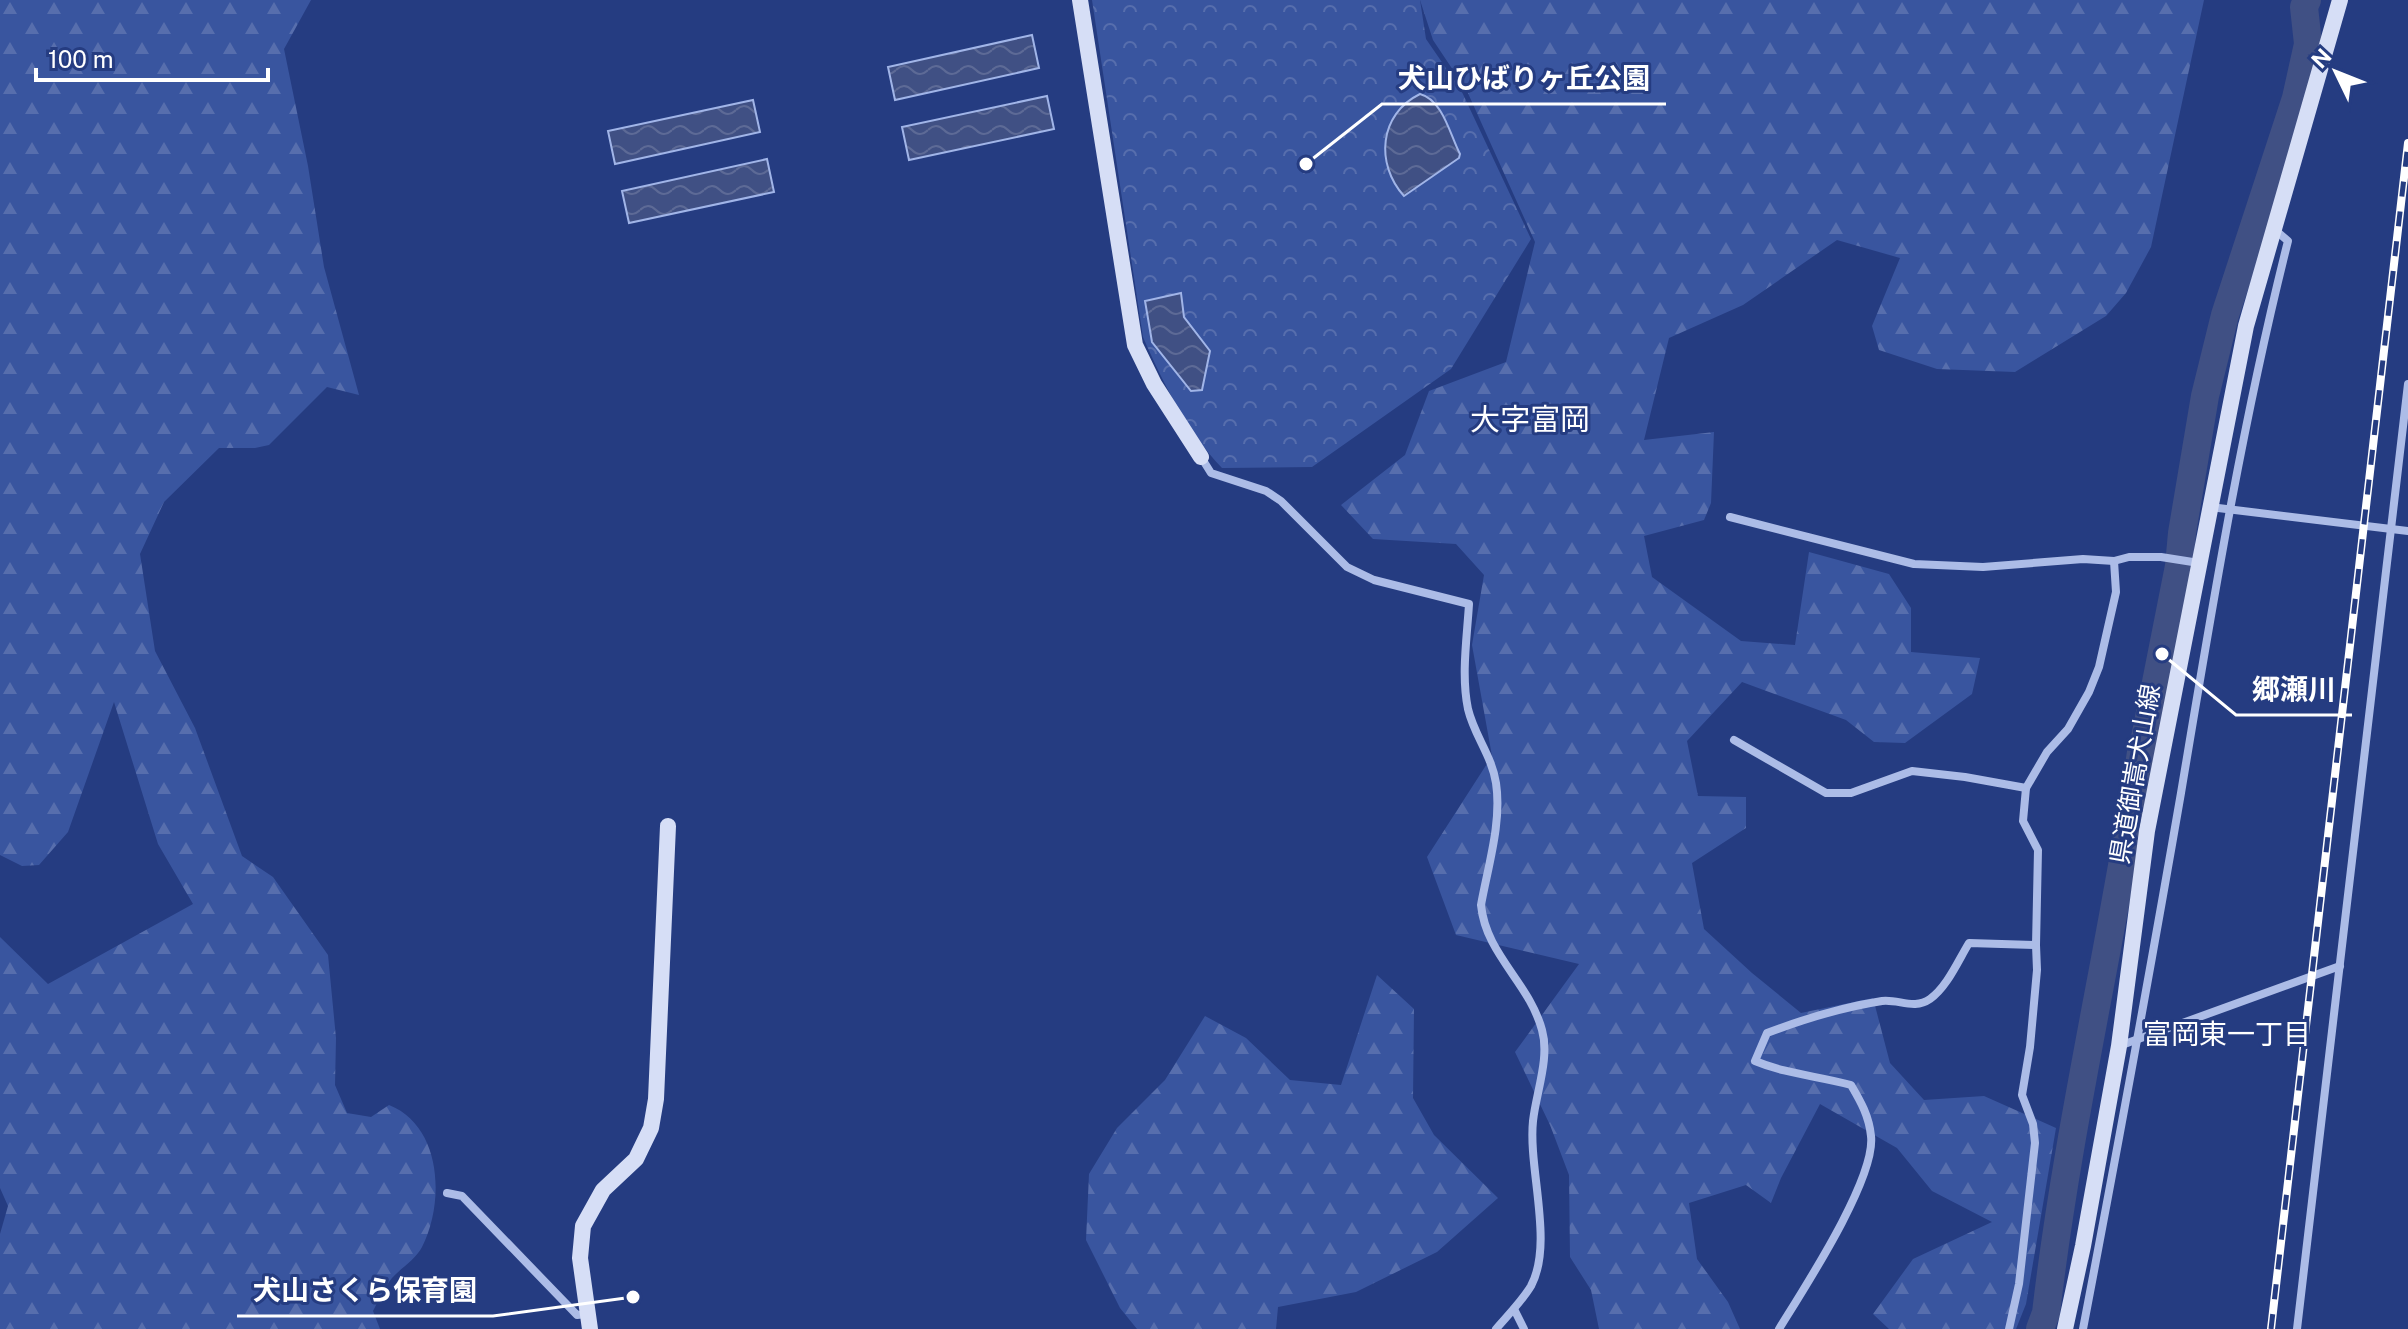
<svg xmlns="http://www.w3.org/2000/svg" width="2408" height="1329" viewBox="0 0 2408 1329" font-family="'Public Sans','Noto Sans JP',sans-serif">
<style>
.forest{fill:url(#forest-firs)}
.park{fill:url(#park-crowns)}
.water{fill:url(#water-waves);stroke:#a1b5e8;stroke-width:2}
.lines{fill:none;stroke-linecap:round;stroke-linejoin:round}
.river{stroke:#405084;stroke-width:28}
.street{stroke:#acbce7;stroke-width:8}
.secondary{stroke:#d6def6;stroke-width:16}
.rail-casing{stroke:#fff;stroke-width:8}
.rail{stroke:#253c81;stroke-width:5;stroke-dasharray:15;stroke-linecap:butt}
.labels{text-anchor:middle;stroke-width:6;stroke-linejoin:round;paint-order:stroke}
.street-label{font-size:26px;fill:#fff;stroke:#253c81}
.neighbourhood-label{font-size:28px;fill:#fff;stroke:#253c81}
.quarter-label{font-size:30px;fill:#fff;stroke:#253c81}
.leader{fill:none;stroke:#fff;stroke-width:3}
.callout-dot{fill:#fff;stroke:#253c81;stroke-width:3}
.callout-label{font-size:28px;text-anchor:middle;font-weight:bold;fill:#fff;stroke:#253c81;stroke-width:6;stroke-linejoin:round;paint-order:stroke}
</style>
<defs>
<pattern id="forest-firs" width="22" height="20" patternUnits="userSpaceOnUse" patternTransform="scale(2)"><rect width="22" height="20" fill="#39559f"/><path d="M5 1l3.5 6h-7zM16 11l3.5 6h-7z" fill="#576ead"/></pattern>
<pattern id="park-crowns" width="20" height="18" patternUnits="userSpaceOnUse" patternTransform="scale(2)"><rect width="20" height="18" fill="#39559f"/><path d="M2 6a3 3 0 1 1 6 0M12 15a3 3 0 1 1 6 0" fill="none" stroke="#576ead"/></pattern>
<pattern id="water-waves" width="16" height="10" patternUnits="userSpaceOnUse" patternTransform="scale(2)"><rect width="16" height="10" fill="#405084"/><path d="M0 5q4-4 8 0t8 0" fill="none" stroke="#5d6a96"/></pattern>
</defs>
<rect width="100%" height="100%" fill="#253c81"/>
<g class="forest">
<path d="M0,0h311l-27,49 24,117 16,101 35,128 -32,-8 -58,58 -14,3h-36l-55,54 -24,52 15,97 40,77 47,128 31,21 55,78 8,83 -1,47 12,28 24,4 18,-12c53,21 56,97 33,142 -6,12 -21,21 -30,31 -8,10 -13,22 -19,33l7,18h-380v-95l8,-28 -8,-18v-251l48,47 145,-80 -35,-60 -44,-142 -46,130 -29,33 -17,1 -22,-11z"/>
<path d="M1420,0h784l-53,247 -25,46 -20,23 -91,56 -78,-3 -58,-19 -7,-24 28,-68 -63,-18 -94,65 -74,33 -25,102 70,-8 -3,71 -7,17 -60,16 8,41 89,64 54,4 14,-93 80,22 22,34v44l69,6 -8,36 -67,49 -31,-1 -28,-22 -104,-38 -55,59 11,55 48,1v31l-54,35 12,66 48,44 49,40 72,-15 17,65 34,37 60,-4 72,32 -30,176 -10,25h-127l-16,-15 40,-55 79,-37 -60,-31 -35,-43 -77,-44 -39,74 -10,25 -25,-18 -57,18 8,56 31,43 12,27h-141l-8,-39 -21,-33 -1,-82 -19,-50 -35,-73 64,-88 -123,-29 -29,-78 65,-101 -20,-111 12,-70 -28,-31 -83,-5 -32,-34 64,-50 24,-64 77,-29 29,-120 -68,-151 -34,-51z"/>
<path d="M1377,975l37,34 -1,89 21,37 64,63 -61,54 -81,40 -78,15 -2,22h-139l-17,-21 -34,-68 3,-66 28,-46 48,-48 40,-64 41,22 44,42 51,5z"/>
</g>
<path class="park" d="M1092,0h328l6,39 35,51 70,149 -80,130 -139,98 -90,1c-35,-37 -59,-85 -79,-131z"/>
<g class="water">
<path d="M1032,35l7,33 -144,32 -7,-33z"/>
<path d="M1420,94c23,6 30,41 40,60l-1,4 -55,38c-29,-32 -25,-82 16,-102z"/>
<path d="M1047,96l7,33 -145,31 -7,-33z"/>
<path d="M753,100l7,32 -145,32 -7,-33z"/>
<path d="M767,159l7,33 -145,31 -7,-32z"/>
<path d="M1181,293l3,24 26,34 -8,39 -11,1 -39,-49 -7,-41z"/>
</g>
<g class="lines">
<path class="river" d="M2040,1329l6,-16c22,-189 67,-374 95,-561l3,-9 35,-177 3,-33 23,-137 20,-81 71,-217 12,-54 -4,-37 3,-7"/>
<g class="street">
<path d="M1201,457l10,16 55,18 15,10 66,66 27,13 95,24c-2,34 -8,71 -1,105 6,26 24,47 28,74 6,39 -8,83 -15,122 5,50 48,77 61,125 8,28 -6,63 -9,91 -5,48 21,122 -2,165 -9,15 -23,29 -35,43"/>
<path d="M2210,507l198,24"/>
<path d="M1730,517l184,47 69,3 100,-8 31,2 15,-4h32l38,6"/>
<path d="M1734,740l92,53h25l61,-22 53,6 61,11"/>
<path d="M2119,1046l221,-80"/>
<path d="M447,1193l15,3 115,119 10,-1"/>
<path d="M1514,1309l10,20"/>
<path d="M1779,1329c24,-39 97,-150 92,-193 -2,-20 -10,-34 -20,-51 -33,-9 -65,-11 -96,-24l12,-28c37,-14 76,-26 115,-32 17,-2 32,9 48,-2 17,-12 28,-38 39,-56l67,2 2,-95 -15,-29 3,-33 21,-36 21,-23 21,-37 10,-25 17,-75 -2,-31"/>
<path d="M2009,1329l10,-45 16,-141 -2,-19 -11,-29 8,-48 7,-77 -1,-25"/>
<path d="M2083,1329c34,-178 67,-357 98,-536 31,-185 61,-370 107,-552l-14,-12"/>
<path d="M2297,1329l111,-945"/>
</g>
<g class="secondary">
<path d="M1080,0l55,345 19,39 47,73"/>
<path d="M590,1329l-10,-71 3,-32 20,-36 33,-31 15,-31 5,-29 12,-273"/>
<path d="M2065,1329l18,-83 36,-200 28,-215 99,-505 94,-326"/>
</g>
<g class="rail-casing">
<path id="rail" d="M2271,1329l137,-1186"/>
</g>
<use href="#rail" class="rail"/>
</g>
<g class="labels">
<g class="street-label">
<text transform="translate(2135 774) rotate(-80)" y="9">県道御嵩犬山線</text>
</g>
<g class="neighbourhood-label">
<text x="2227" y="1044">富岡東一丁目</text>
</g>
<g class="quarter-label">
<text x="1530" y="430">大字富岡</text>
</g>
</g>
<path class="leader" d="M1306 164L1382 104H1666M2162 654L2236 715H2352M633 1297L493 1316H237"/>
<g class="callout-dot">
<circle cx="1306" cy="164" r="8"/>
<circle cx="2162" cy="654" r="8"/>
<circle cx="633" cy="1297" r="8"/>
</g>
<g class="callout-label">
<text x="1524" y="88">犬山ひばりヶ丘公園</text>
<text x="2294" y="699">郷瀬川</text>
<text x="365" y="1300">犬山さくら保育園</text>
</g>
<g transform="translate(2336 72) rotate(313)" stroke="#253c81" stroke-width="6" paint-order="stroke">
<path d="M0-6L14 30L0 20L-14 30Z" fill="#ffffff"/>
<text y="-12" font-size="22" font-weight="bold" text-anchor="middle" fill="#ffffff">N</text>
</g>
<path d="M36 68v12h232v-12" fill="none" stroke="#ffffff" stroke-width="4"/>
<text x="48" y="68" font-size="24" fill="#ffffff" stroke="#253c81" stroke-width="6" paint-order="stroke">100 m</text>
</svg>
